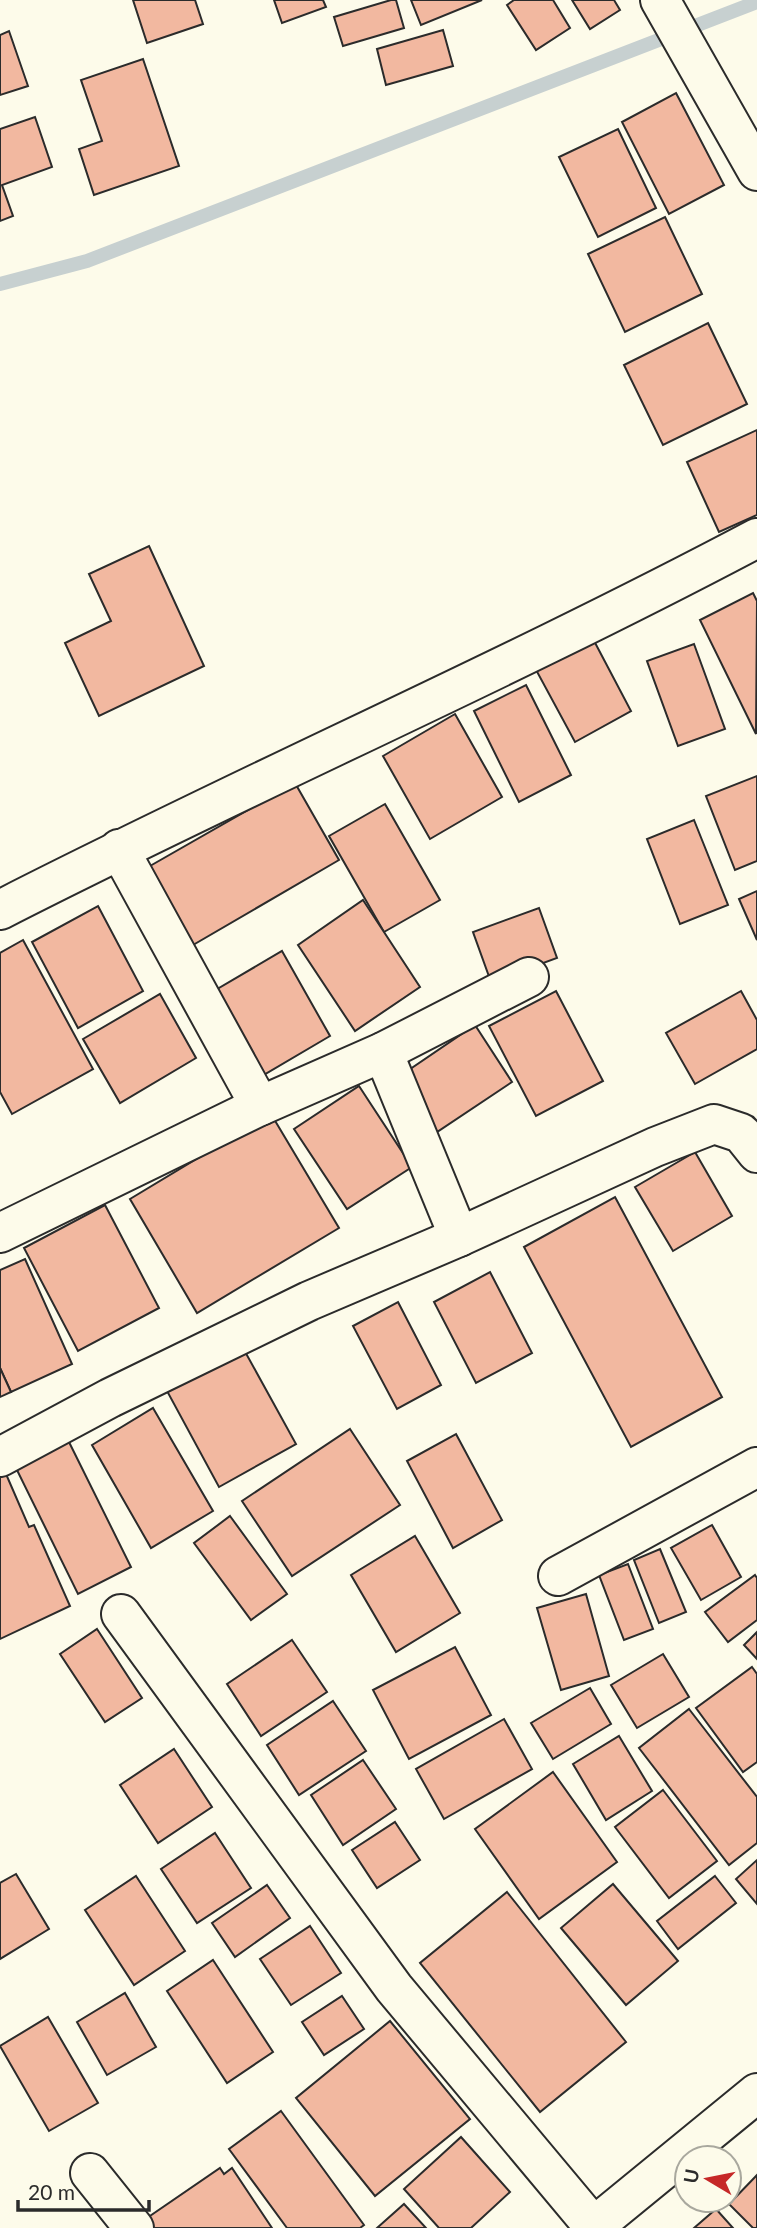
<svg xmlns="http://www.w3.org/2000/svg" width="757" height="2228" viewBox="0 0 757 2228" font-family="Lato,sans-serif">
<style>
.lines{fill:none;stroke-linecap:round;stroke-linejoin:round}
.stream{stroke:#c7d0d0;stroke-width:14}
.building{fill:#f2b8a0;stroke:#2b2b2b;stroke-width:2}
.street-casing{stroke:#2b2b2b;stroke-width:42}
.secondary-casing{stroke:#2b2b2b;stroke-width:42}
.primary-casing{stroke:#2b2b2b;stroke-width:42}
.street{stroke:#fdfbea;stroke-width:38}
.secondary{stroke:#fdfbea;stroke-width:38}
.primary{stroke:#fdfbea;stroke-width:38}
</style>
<rect width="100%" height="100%" fill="#fdfbea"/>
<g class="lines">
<path class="stream" d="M0,284l87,-23 670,-259"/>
</g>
<g class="building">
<path d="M133,0h62l8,24 -56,19z"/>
<path d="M274,0h49l3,7 -44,16z"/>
<path d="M391,0h5l8,28 -61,18 -9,-29z"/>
<path d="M411,0h71l-61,25z"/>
<path d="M514,0h39l17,28 -34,22 -29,-45z"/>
<path d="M572,0h42l6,10 -30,19z"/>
<path d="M443,30l10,36 -67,19 -9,-36z"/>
<path d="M9,31l19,55 -28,9v-60z"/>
<path d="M143,59l36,107 -85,29 -15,-46 23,-8 -21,-61z"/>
<path d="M676,93l48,92 -55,29 -47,-92z"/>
<path d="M35,117l17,50 -50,18 11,31 -13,5v-92z"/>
<path d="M618,129l38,79 -58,29 -39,-80z"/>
<path d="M665,217l37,77 -77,38 -37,-78z"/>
<path d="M708,323l39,81 -84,41 -39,-80z"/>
<path d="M757,430v85l-38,17 -32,-70z"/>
<path d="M149,546l55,120 -105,50 -34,-73 46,-22 -22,-47z"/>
<path d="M753,593l4,8 -1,133 -56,-114z"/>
<path d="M592,637l39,74 -56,31 -40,-74z"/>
<path d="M694,644l31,85 -47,17 -31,-85z"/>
<path d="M526,685l45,90 -52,27 -45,-91z"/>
<path d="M455,714l47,83 -72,42 -47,-83z"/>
<path d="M757,776v85l-22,9 -29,-74z"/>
<path d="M295,783l44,77 -158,92 -45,-78z"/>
<path d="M385,804l55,96 -56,32 -55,-96z"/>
<path d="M694,820l34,85 -48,19 -33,-85z"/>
<path d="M757,891v49l-18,-41z"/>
<path d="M363,900l57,87 -65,44 -57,-86z"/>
<path d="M98,906l45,85 -65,37 -46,-86z"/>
<path d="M539,908l18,50 -66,24 -18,-50z"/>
<path d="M23,940l70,129 -81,45 -12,-22v-139z"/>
<path d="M282,951l48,85 -75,44 -48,-85z"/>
<path d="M556,991l47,90 -67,35 -47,-90z"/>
<path d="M741,991l16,29v29l-62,35 -29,-51z"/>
<path d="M160,994l36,64 -76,45 -37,-64z"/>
<path d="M475,1025l37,57 -75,50 -37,-56z"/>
<path d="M359,1086l53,81 -65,42 -53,-80z"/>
<path d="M271,1114l68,114 -142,85 -67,-114z"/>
<path d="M695,1152l37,64 -59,35 -38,-64z"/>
<path d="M615,1197l107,200 -91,50 -107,-200z"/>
<path d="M105,1205l54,103 -81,43 -54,-103z"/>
<path d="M25,1259l47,105 -61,28 -11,-24v-98z"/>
<path d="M490,1272l42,81 -56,30 -42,-81z"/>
<path d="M398,1302l43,83 -44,24 -44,-83z"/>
<path d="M243,1348l53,96 -77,43 -52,-96z"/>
<path d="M0,1368l11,24 -11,5z"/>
<path d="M153,1408l60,103 -62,37 -59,-103z"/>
<path d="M350,1429l50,76 -108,71 -50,-75z"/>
<path d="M456,1434l46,86 -49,28 -46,-87z"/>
<path d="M67,1438l64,129 -53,27 -64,-130z"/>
<path d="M6,1474l23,53 5,-2 36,81 -70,33v-162z"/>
<path d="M230,1516l57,78 -36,26 -57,-77z"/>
<path d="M712,1525l29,52 -40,23 -30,-52z"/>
<path d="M415,1536l45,77 -64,39 -45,-77z"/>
<path d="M660,1549l26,63 -27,11 -25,-63z"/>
<path d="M628,1564l25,65 -29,11 -25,-65z"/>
<path d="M755,1575l2,3v42l-29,22 -23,-30z"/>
<path d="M586,1594l23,82 -48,14 -24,-82z"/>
<path d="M97,1629l45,69 -37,24 -45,-68z"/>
<path d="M757,1632v27l-13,-14z"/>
<path d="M292,1640l35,52 -66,44 -34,-52z"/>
<path d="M455,1647l36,68 -82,44 -36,-69z"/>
<path d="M663,1654l26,43 -52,31 -26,-43z"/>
<path d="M752,1667l5,7v88l-14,10 -47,-64z"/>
<path d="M590,1688l21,36 -58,35 -22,-36z"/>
<path d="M333,1701l33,50 -67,44 -32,-50z"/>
<path d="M689,1709l68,88v46l-28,22 -90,-117z"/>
<path d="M504,1719l28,50 -88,50 -28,-50z"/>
<path d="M619,1736l33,55 -46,29 -33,-56z"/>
<path d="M174,1749l38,58 -54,36 -38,-58z"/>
<path d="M363,1760l33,49 -53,36 -32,-50z"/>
<path d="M553,1772l64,90 -78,57 -64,-90z"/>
<path d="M663,1790l54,71 -48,37 -54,-71z"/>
<path d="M395,1822l25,38 -43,28 -25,-38z"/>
<path d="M215,1833l36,55 -54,35 -36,-54z"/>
<path d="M757,1860v44l-21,-25z"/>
<path d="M16,1874l33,55 -49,30v-76z"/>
<path d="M136,1876l49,75 -51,34 -49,-75z"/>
<path d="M715,1876l21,27 -58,46 -21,-28z"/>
<path d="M613,1884l65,77 -52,44 -65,-77z"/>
<path d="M267,1885l23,33 -55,39 -23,-34z"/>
<path d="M507,1892l119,150 -86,70 -120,-149z"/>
<path d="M310,1926l31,47 -50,32 -31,-46z"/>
<path d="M213,1960l60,92 -46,31 -60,-92z"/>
<path d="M125,1993l31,54 -49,28 -30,-53z"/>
<path d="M342,1996l22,33 -40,26 -22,-33z"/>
<path d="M48,2017l50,86 -49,28 -49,-85z"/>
<path d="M390,2021l80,98 -95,77 -79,-98z"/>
<path d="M281,2111l83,114 -4,3h-73l-58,-79z"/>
<path d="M461,2137l49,55 -39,36h-32l-35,-39z"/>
<path d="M220,2168l4,6 8,-6 40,60h-119l-6,-10z"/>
<path d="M757,2175v53h-4l-24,-24z"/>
<path d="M404,2204l22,24h-49z"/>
<path d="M716,2209l17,19h-39z"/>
</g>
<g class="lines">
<g class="street-casing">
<g id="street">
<path d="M119,849l141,257"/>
<path d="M0,910c250,-128 508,-240 757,-372"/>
<path d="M383,1052l76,185"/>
<path d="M0,1233l260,-127 123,-54 146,-75"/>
<path d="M0,1457l110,-59 199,-97 150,-64 196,-90 59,-23 27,9 16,20"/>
<path d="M558,1576l199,-109"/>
<path d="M121,1614l273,374 200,239"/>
<path d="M90,2173l44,55"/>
</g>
</g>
<g class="secondary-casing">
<path id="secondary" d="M660,0l97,171"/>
</g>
<g class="primary-casing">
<path id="primary" d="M592,2228l165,-135"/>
</g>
<use href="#street" class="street"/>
<use href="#secondary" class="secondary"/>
<use href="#primary" class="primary"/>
</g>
<g transform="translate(708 2179) rotate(280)"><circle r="33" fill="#fdfbea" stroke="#a9a89e" stroke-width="2"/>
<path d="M0-5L12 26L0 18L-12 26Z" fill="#c62828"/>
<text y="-10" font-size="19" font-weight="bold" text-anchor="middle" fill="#2b2b2b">U</text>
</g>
<path d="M18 2200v10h131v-10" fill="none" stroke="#2b2b2b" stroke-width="3.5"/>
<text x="28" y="2200" font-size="21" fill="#2b2b2b" stroke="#fdfbea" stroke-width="5" paint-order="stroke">20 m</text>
</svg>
